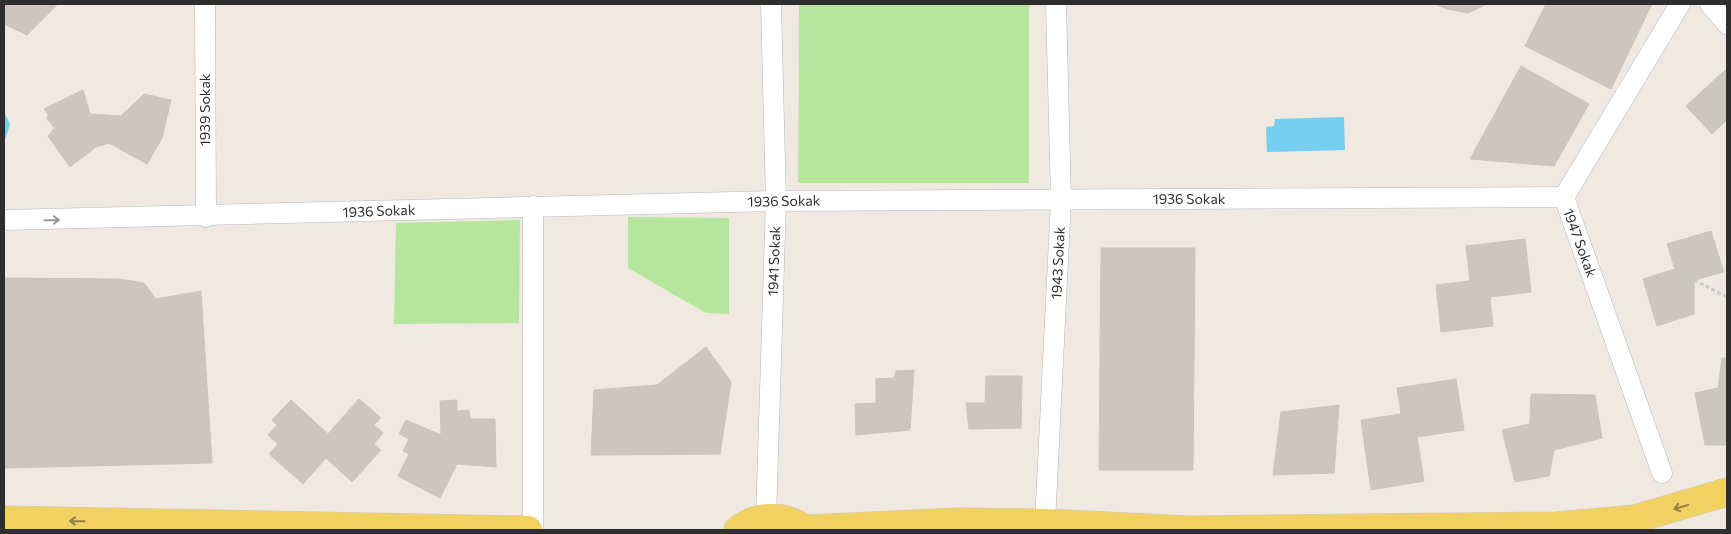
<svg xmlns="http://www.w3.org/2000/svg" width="1731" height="534" viewBox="0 0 1731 534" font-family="Commissioner,sans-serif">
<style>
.green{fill:#b6e59e}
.water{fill:#75cff0}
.building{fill:#cbc7bf;stroke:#cbc5ba}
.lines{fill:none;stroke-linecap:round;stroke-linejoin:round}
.minor-casing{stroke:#b4b7c1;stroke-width:21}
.primary-casing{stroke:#c9c9c9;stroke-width:29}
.path{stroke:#c9c9c9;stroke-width:3;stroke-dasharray:4 2.5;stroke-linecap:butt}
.minor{stroke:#fff;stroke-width:20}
.primary{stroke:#f2d163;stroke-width:28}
.oneway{stroke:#969696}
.oneway2{stroke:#908048}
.labels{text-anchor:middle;stroke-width:4;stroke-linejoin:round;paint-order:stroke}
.street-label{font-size:14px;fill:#2e2e2e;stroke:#fff}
</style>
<rect width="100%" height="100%" fill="#efe9e1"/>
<g class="green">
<path d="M799,4h230v179h-231z"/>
<path d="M628,217l101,1v96l-23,-1 -78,-45z"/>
<path d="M520,220l-1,103 -125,1 2,-101z"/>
</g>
<g class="water">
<path d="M4,112l6,12 -6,19z"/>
<path d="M1344,117l1,33 -78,2 -1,-25 8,-1 1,-7z"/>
</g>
<g class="building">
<path d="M4,4h54l-31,31 -23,-11z"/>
<path d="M1435,4h52l-19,9 -21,-4z"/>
<path d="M1546,4h106l-41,85 -86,-43z"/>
<path d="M1521,66l68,38 -35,62 -84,-7z"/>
<path d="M1725,70l2,2v48l-15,14 -26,-28z"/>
<path d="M83,90l7,24 31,2 23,-22 27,6 -9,38 -15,26 -38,-21 -13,4 -26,20 -22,-31 7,-8 -8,-9 1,-5 -4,-5z"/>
<path d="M1711,231l13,41 -30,8v34l-37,12 -14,-47 32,-10 -8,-25z"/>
<path d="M1525,239l6,53 -41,5 3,29 -52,6 -5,-47 34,-4 -4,-35z"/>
<path d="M1101,248h94l-2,222h-94z"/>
<path d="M4,278l115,1 25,4 12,16 45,-8 11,172 -208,5z"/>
<path d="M706,347l25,35 -11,72 -129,1 3,-65 63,-5z"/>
<path d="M1722,358h5v87h-22l-10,-52 23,-5z"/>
<path d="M914,370l-4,60 -54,5 -1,-31 21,-1v-24l18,-1 2,-7z"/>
<path d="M986,376h36l-1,52 -52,1 -3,-26h19z"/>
<path d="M1456,379l8,51 -47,7 7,44 -53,9 -10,-70 40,-6 -4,-26z"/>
<path d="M1531,394l64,1 7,43 -48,12 -5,26 -34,6 -13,-52 28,-6z"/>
<path d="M359,399l22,19 -7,7 9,8 -9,11 7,6 -29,32 -26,-24 -23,26 -34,-30 9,-10 -10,-9 9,-10 -5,-5 19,-20 37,34z"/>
<path d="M457,400v11l12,-1 1,9h25l1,48 -39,-3 -17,34 -42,-22 11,-22 -6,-3 6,-12 -10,-5 7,-14 35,15 -1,-34z"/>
<path d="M1339,405l-5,68 -61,2 8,-63z"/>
</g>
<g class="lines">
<g class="minor-casing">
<g id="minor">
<path d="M205,4l1,213"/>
<path d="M1710,4l17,20"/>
<path d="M533,206v324"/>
<path d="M4,220l772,-19 788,-4"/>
<path d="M1662,473l-98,-276 116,-193"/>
<path d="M766,518l10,-317 -5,-197"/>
<path d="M1045,523l16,-323 -5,-196"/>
</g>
</g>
<g class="primary-casing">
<g id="primary">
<path d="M4,520l524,10"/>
<path d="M806,529l151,-7 88,1 145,7 366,-4 79,-7 92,-27"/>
<path d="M738,530c21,-17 48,-15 69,0"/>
</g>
</g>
<path class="path" d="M1694,280l33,17"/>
<use href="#minor" class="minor"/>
<use href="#primary" class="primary"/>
</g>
<defs><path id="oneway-shaft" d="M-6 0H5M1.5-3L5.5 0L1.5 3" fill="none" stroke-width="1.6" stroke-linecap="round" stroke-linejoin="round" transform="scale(1.25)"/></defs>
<use class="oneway" href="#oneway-shaft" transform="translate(52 220) rotate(-1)"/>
<g class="oneway2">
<use href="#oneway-shaft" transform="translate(1681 507) rotate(164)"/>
<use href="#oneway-shaft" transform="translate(77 521) rotate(-179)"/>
</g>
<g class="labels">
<g class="street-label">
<text transform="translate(205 110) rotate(-90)" y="5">1939 Sokak</text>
<text x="1189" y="204">1936 Sokak</text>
<text transform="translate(784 201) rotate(-1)" y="5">1936 Sokak</text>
<text transform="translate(379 211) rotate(-2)" y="5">1936 Sokak</text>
<text transform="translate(1580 243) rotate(70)" y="5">1947 Sokak</text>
<text transform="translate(774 261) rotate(-88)" y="5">1941 Sokak</text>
<text transform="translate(1058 263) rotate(-87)" y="5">1943 Sokak</text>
</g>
</g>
<rect width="1731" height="534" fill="none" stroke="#2e2e2e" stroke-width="10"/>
</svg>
